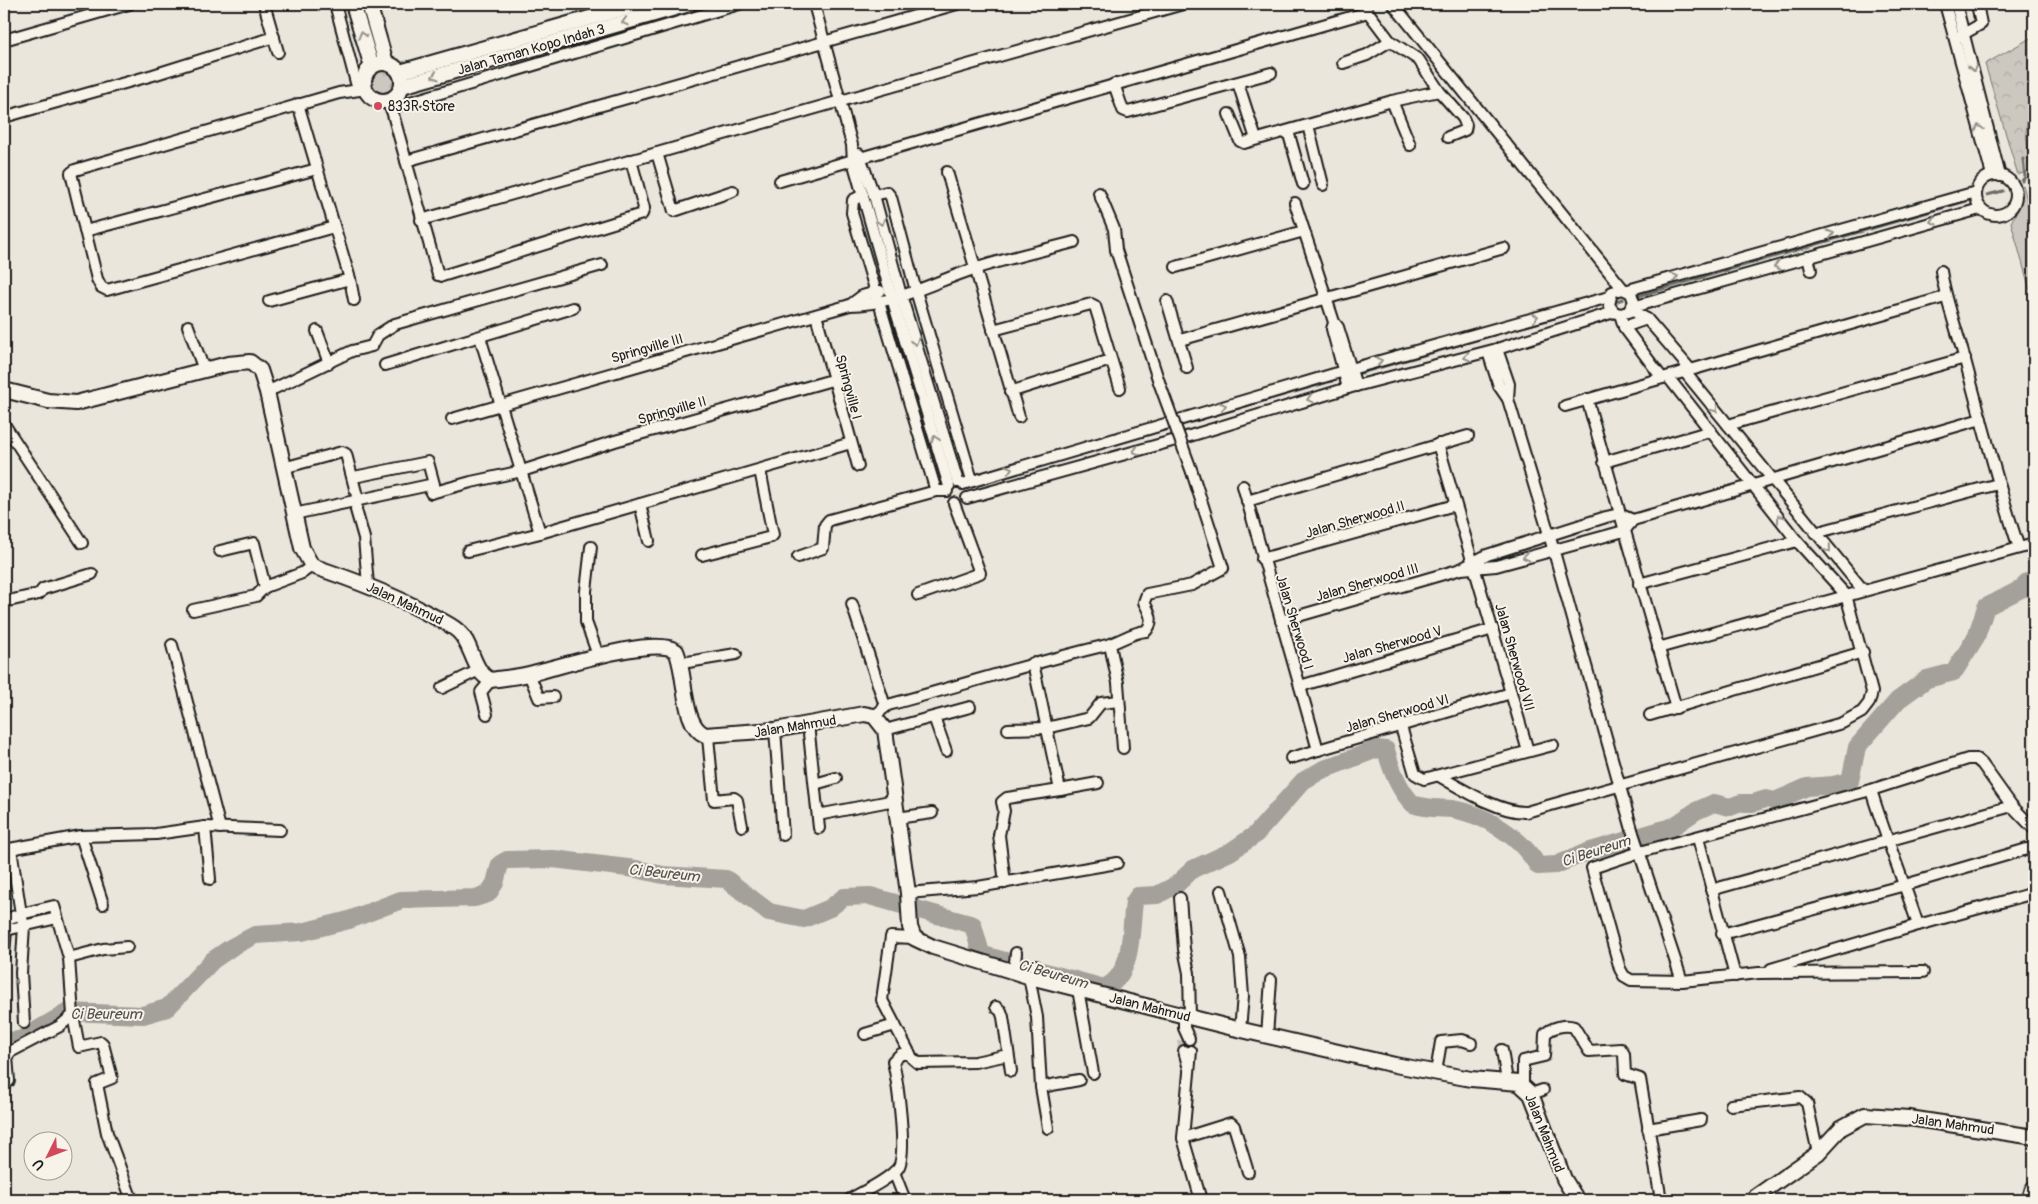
<svg xmlns="http://www.w3.org/2000/svg" width="2038" height="1204" viewBox="0 0 2038 1204" font-family="Pangolin,sans-serif">
<style>
.grass{fill:#ccc8c0;stroke:#74726e}
.forest{fill:url(#forest-crowns);stroke:#74726e}
.lines{fill:none;stroke-linecap:round;stroke-linejoin:round}
.stream{stroke:#6d6c68;stroke-width:3}
.river{stroke:#a3a19a;stroke-width:18}
.street-tunnel{stroke:#c1beb6;stroke-width:10;stroke-dasharray:10 5;stroke-linecap:butt}
.street-casing{stroke:#1c1c1c;stroke-width:14}
.secondary-casing{stroke:#1c1c1c;stroke-width:18}
.highway-casing{stroke:#1c1c1c;stroke-width:21}
.street{stroke:#f7f3e8;stroke-width:10}
.secondary{stroke:#f7f3e8;stroke-width:14}
.highway{stroke:#f7f3e8;stroke-width:18}
.street-bridge-casing{stroke:#1c1c1c;stroke-width:14;stroke-linecap:butt}
.street-bridge{stroke:#f7f3e8;stroke-width:10}
.oneway{stroke:#94928c}
.poi-dot{fill:#d1495b;stroke:#f7f3e8;stroke-width:2}
.labels{text-anchor:middle;stroke-width:4;stroke-linejoin:round;paint-order:stroke}
.street-label{font-size:14px;fill:#1c1c1c;stroke:#f7f3e8}
.poi-label{font-size:14px;fill:#1c1c1c;stroke:#f7f3e8;text-anchor:start}
.water-label{font-size:15px;font-style:italic;fill:#52514e;stroke:#f7f3e8}
</style>
<defs>
<pattern id="forest-crowns" width="20" height="18" patternUnits="userSpaceOnUse" patternTransform="scale(1.25)"><rect width="20" height="18" fill="#ccc8c0"/><path d="M2 6a3 3 0 1 1 6 0M12 15a3 3 0 1 1 6 0" fill="none" stroke="#afaba4"/></pattern>
</defs>
<rect width="100%" height="100%" fill="#eae6dc"/>
<filter id="ink" filterUnits="userSpaceOnUse"><feTurbulence type="fractalNoise" baseFrequency=".02" numOctaves="2"/><feDisplacementMap in="SourceGraphic" scale="10" xChannelSelector="R" yChannelSelector="G"/><feConvolveMatrix kernelMatrix="1 2 1 2 8 2 1 2 1" color-interpolation-filters="sRGB"/></filter>
<g filter="url(#ink)">
<path class="grass" d="M2023,185l11,41v79l-23,-83c8,-13 13,-20 9,-36z"/>
<g class="forest">
<path d="M2034,36v59l-5,12 -3,25 4,38 -12,5 -33,-111z"/>
<circle cx="382" cy="79" r="14"/>
</g>
<g class="lines">
<g class="stream">
<path d="M2022,181l3,-4 -2,-18"/>
<path d="M1987,195l16,-4"/>
<path d="M1638,296l332,-96"/>
<path d="M1614,302l9,-3"/>
<path d="M1357,374l243,-69"/>
<path d="M1084,453l248,-72"/>
<path d="M830,526l91,-26"/>
</g>
<path class="river" d="M4,1041l16,-1 48,-28 75,3 24,-7 46,-48 19,-13 23,-12 47,-3 47,-12 52,-20 74,-2 13,-4 7,-11 5,-19 7,-4 46,-1 83,10 27,6 63,4 43,33 35,7 26,-11 14,-11 26,-1 103,29 7,25 3,5 121,33c30,-13 26,-57 30,-86l4,-6 19,-1 19,-10 17,-16 37,-17 25,-17 48,-54 19,-11 55,-21 9,1c5,19 13,40 27,54 13,5 25,4 39,5 33,5 69,28 86,57l18,-1 31,-13 87,-26 22,-15 18,-8 16,4 11,-4h12l13,-4 9,2 32,-14 26,-2 17,-4 7,-34 41,-47 29,-21 27,-7 22,-35 10,-30 37,-19 4,-6 7,-4"/>
<path class="street-tunnel" d="M1182,1040l2,11"/>
<g class="street-casing">
<g id="street">
<path d="M264,4l14,48"/>
<path d="M335,4l23,86"/>
<path d="M814,4l38,141 1,16 41,144 55,181"/>
<path d="M1362,4l28,37 29,19 20,31 24,27 3,7 -1,5 -17,7"/>
<path d="M1393,4l230,285"/>
<path d="M1945,4l47,171"/>
<path d="M1956,4l44,172"/>
<path d="M1960,36l21,-12 -4,-20"/>
<path d="M4,40l125,-36"/>
<path d="M1343,63l24,-8 23,-14"/>
<path d="M1238,83l18,56"/>
<path d="M1114,84l9,26 5,2 143,-39"/>
<path d="M389,100l49,175 4,1 200,-62 2,-6 -13,-48"/>
<path d="M1392,101l18,44"/>
<path d="M298,104l52,175 4,21"/>
<path d="M390,108l349,-104"/>
<path d="M1229,114l11,27 4,2 148,-42 47,-10"/>
<path d="M4,117l149,-42 121,-38"/>
<path d="M1308,125l15,60"/>
<path d="M1288,131l15,53"/>
<path d="M657,153l17,58 59,-20"/>
<path d="M859,154l15,41 27,100 57,187"/>
<path d="M406,161l551,-157"/>
<path d="M947,172l72,245"/>
<circle cx="1996" cy="195" r="20"/>
<path d="M780,181l588,-169"/>
<path d="M1099,193l15,36 2,21 43,132"/>
<path d="M863,195l-10,5 -1,13 84,278"/>
<path d="M874,195l13,-3 4,5 25,94 56,189"/>
<path d="M1295,203l39,119 4,5 18,59"/>
<path d="M421,220l762,-216"/>
<path d="M334,227l-227,63 -6,-3 -4,-8 -26,-106 4,-3 264,-77 27,-4"/>
<path d="M85,231l232,-62"/>
<path d="M1808,257l3,13"/>
<path d="M1176,267l128,-36"/>
<path d="M1941,271c5,31 16,59 24,89 17,63 33,126 54,188"/>
<path d="M1628,290l348,-98"/>
<path d="M269,301l81,-22"/>
<path d="M1167,301l20,67"/>
<path d="M850,305l12,-9 18,-5"/>
<path d="M1633,307l347,-98"/>
<path d="M1631,310l16,9 43,50"/>
<path d="M1620,314l8,-2 6,-10 -3,-9 -8,-4 -11,3 -3,13 5,7 6,2 4,13 38,51"/>
<path d="M816,315l42,151"/>
<path d="M1334,323l-2,6 16,59"/>
<path d="M188,326l16,44"/>
<path d="M1624,327l23,-8"/>
<path d="M993,330l98,-26 4,2 25,82"/>
<path d="M317,331l12,32"/>
<path d="M480,337l60,196"/>
<path d="M1180,340l324,-92"/>
<path d="M1488,352l11,34 9,13 1,-15 -12,-35"/>
<path d="M385,365l188,-57"/>
<path d="M1684,371l179,219"/>
<path d="M267,392l85,-41 20,-5 6,-11 17,-11 207,-59"/>
<path d="M1010,392l101,-32"/>
<path d="M1508,399l41,135 84,299 49,148"/>
<path d="M1587,399l89,309"/>
<path d="M1565,406l380,-109"/>
<path d="M452,419l398,-114c44,0 83,-23 124,-36 33,-11 67,-18 100,-27"/>
<path d="M4,424l78,119"/>
<path d="M1728,425l237,-67"/>
<path d="M1438,444l90,307"/>
<path d="M1604,462l107,-31"/>
<path d="M283,468l59,-16 4,2 11,42 -1,14 8,28 4,47"/>
<path d="M963,484l381,-113 265,-74"/>
<path d="M1243,486l75,264"/>
<path d="M431,493l40,-11 51,-11 93,-30 217,-61"/>
<path d="M967,498l216,-60 165,-50 149,-39 117,-37"/>
<path d="M1247,501l221,-65"/>
<path d="M640,504l9,37"/>
<path d="M294,514l140,-30 -6,-22 -74,15"/>
<path d="M1815,533l183,-49"/>
<path d="M591,547l-5,44v31l12,33"/>
<path d="M220,551l34,-8 11,44"/>
<path d="M468,551l72,-18 311,-90"/>
<path d="M702,555l69,-18 2,-2 -13,-65"/>
<path d="M798,557l25,-9 2,-23 4,-5 107,-29h11"/>
<path d="M1262,559l193,-54"/>
<path d="M1461,569l35,-3 128,-35 9,-11 348,-101"/>
<path d="M1639,584l158,-43"/>
<path d="M918,595l62,-22 -26,-70"/>
<path d="M4,602l35,-8 4,-5 49,-15"/>
<path d="M852,604l33,102"/>
<path d="M193,610l63,-14 9,-9 37,-14 10,-7"/>
<path d="M1281,621l180,-52 26,-14 119,-38 13,-3 14,6"/>
<path d="M172,645l48,183"/>
<path d="M1110,645l8,38 5,65"/>
<path d="M1658,648l376,-104"/>
<path d="M682,663l54,-9"/>
<path d="M529,674l10,24 14,-1"/>
<path d="M1300,686l193,-57"/>
<path d="M442,688l37,-18"/>
<path d="M487,714l-6,-22 10,-12"/>
<path d="M1650,715l213,-63"/>
<path d="M874,716l14,-11c72,-19 143,-42 215,-59 15,-3 28,-14 43,-15 9,-10 3,-19 -2,-29l3,-8 45,-9 31,-17 -31,-96"/>
<path d="M934,717l12,34"/>
<path d="M808,724l11,104"/>
<path d="M1401,727l14,47 9,5 129,-34"/>
<path d="M1008,729l38,-1 43,-10 12,-15 18,-2"/>
<path d="M775,730l8,105"/>
<path d="M885,730l85,-23"/>
<path d="M708,737l6,63 20,-2 3,2 5,26"/>
<path d="M1291,758l220,-65"/>
<path d="M1439,776c23,13 61,37 87,36l316,-89 20,-11 7,-9 3,-11 -26,-97 -49,-54 -129,-164"/>
<path d="M815,784l21,-6"/>
<path d="M1060,790l38,-7"/>
<path d="M1871,790c14,46 32,89 47,135"/>
<path d="M818,815l77,-15"/>
<path d="M897,818l35,-5"/>
<path d="M205,827l5,52"/>
<path d="M81,836l22,68"/>
<path d="M1698,838l37,138"/>
<path d="M11,849l10,65 33,-8 15,52 4,57 6,32 22,-5 2,2 9,34 -15,6 10,49 25,67"/>
<path d="M4,850l77,-14 75,-2 49,-7 75,3"/>
<path d="M1005,883l-6,-48 5,-24 -2,-9 5,-4 53,-8 -27,-127"/>
<path d="M1711,890l301,-84"/>
<path d="M1221,891l19,66 3,39 -3,34"/>
<path d="M908,893l70,-6 139,-24"/>
<path d="M1180,898l4,51 5,24 1,44"/>
<path d="M6,930l51,-12"/>
<path d="M1722,934l183,-49 129,-38"/>
<path d="M914,938l-23,-1 -9,63 30,58 6,5 57,-1 33,-7"/>
<path d="M4,954l3,-35 14,-5 3,12 -3,47 3,50"/>
<path d="M69,958l34,-9 24,-2"/>
<path d="M1771,969l147,-44 116,-32"/>
<path d="M1014,972l2,-19"/>
<path d="M1923,972l-164,1 -77,8 -51,-1 -7,-4 -4,-7 -28,-101 48,-16 231,-62 97,-31h8l6,5 30,42 22,23"/>
<path d="M1029,977l8,40 4,70 7,41"/>
<path d="M1034,978l1,-13"/>
<path d="M1080,990l-1,5 14,78"/>
<path d="M996,1007l5,4 2,6 8,54"/>
<path d="M1184,1016v12l5,11"/>
<path d="M865,1034l30,-9"/>
<path d="M1267,1036l4,-56"/>
<path d="M1502,1050l5,31"/>
<path d="M1184,1051l5,18"/>
<path d="M1191,1051l-8,87 18,62"/>
<path d="M1436,1072l5,-30 21,-2 9,3"/>
<path d="M4,1085l5,-4 -2,-24 3,-5 50,-26 13,-11"/>
<path d="M1523,1085v-24l21,-5 1,-22c7,-7 20,-10 29,-7l15,24 32,-2 3,5 1,20 15,5 21,121"/>
<path d="M1041,1087l38,-7"/>
<path d="M1531,1094l12,-4"/>
<path d="M1731,1105l69,-8 7,6 11,50"/>
<path d="M1648,1129l53,-9"/>
<path d="M1183,1138l48,-15 3,3 14,46"/>
<path d="M894,1172l11,28"/>
<path d="M849,1200c13,-8 40,-20 49,-32 10,-13 -1,-89 -5,-107l8,-7h9"/>
</g>
</g>
<g class="secondary-casing">
<g id="secondary">
<path d="M353,4l19,63"/>
<path d="M369,4l17,59"/>
<circle cx="383" cy="82" r="19"/>
<path d="M400,72l239,-68"/>
<path d="M402,86l287,-82"/>
<path d="M4,390l44,11 28,2 152,-39 22,-2 10,8 7,22 35,156 10,18c39,13 77,27 113,46 11,6 24,11 33,19 15,13 14,41 33,49 13,-2 26,-3 38,-6 28,-6 126,-39 147,-23 11,24 5,73 29,84l70,-5 89,-16 10,2 11,14 23,163 2,34 4,11 19,9 101,31 195,49 166,38 76,14 48,4 12,11 33,85 13,21"/>
<path d="M1751,1200l67,-47 23,-25 24,-13 44,3 125,19"/>
</g>
</g>
<g class="highway-casing">
<path id="highway" d="M2031,1200l3,-10"/>
</g>
<use href="#street" class="street"/>
<use href="#secondary" class="secondary"/>
<use href="#highway" class="highway"/>
<g class="street-bridge-casing">
<path id="street-bridge" d="M1159,382l33,90"/>
</g>
<use href="#street-bridge" class="street-bridge"/>
</g>
<defs><path id="oneway-chevron" d="M-2-3.5L2.5 0L-2 3.5" fill="none" stroke-width="1.6" stroke-linecap="round" stroke-linejoin="round" transform="scale(1.25)"/></defs>
<g class="oneway">
<use href="#oneway-chevron" transform="translate(625 22) rotate(164)"/>
<use href="#oneway-chevron" transform="translate(362 35) rotate(-107)"/>
<use href="#oneway-chevron" transform="translate(1973 68) rotate(76)"/>
<use href="#oneway-chevron" transform="translate(435 76) rotate(164)"/>
<use href="#oneway-chevron" transform="translate(1979 128) rotate(-105)"/>
<use href="#oneway-chevron" transform="translate(1933 221) rotate(164)"/>
<use href="#oneway-chevron" transform="translate(881 222) rotate(75)"/>
<use href="#oneway-chevron" transform="translate(1831 234) rotate(-16)"/>
<use href="#oneway-chevron" transform="translate(1777 266) rotate(164)"/>
<use href="#oneway-chevron" transform="translate(1675 277) rotate(-15)"/>
<use href="#oneway-chevron" transform="translate(1535 317) rotate(-16)"/>
<use href="#oneway-chevron" transform="translate(915 342) rotate(73)"/>
<use href="#oneway-chevron" transform="translate(1467 357) rotate(166)"/>
<use href="#oneway-chevron" transform="translate(1379 361) rotate(-16)"/>
<use href="#oneway-chevron" transform="translate(1310 399) rotate(163)"/>
<use href="#oneway-chevron" transform="translate(1223 406) rotate(-16)"/>
<use href="#oneway-chevron" transform="translate(1715 409) rotate(51)"/>
<use href="#oneway-chevron" transform="translate(935 439) rotate(-107)"/>
<use href="#oneway-chevron" transform="translate(1136 451) rotate(165)"/>
<use href="#oneway-chevron" transform="translate(1009 469) rotate(-16)"/>
<use href="#oneway-chevron" transform="translate(1780 518) rotate(-128)"/>
<use href="#oneway-chevron" transform="translate(1828 549) rotate(50)"/>
<use href="#oneway-chevron" transform="translate(1526 557) rotate(166)"/>
</g>
</g>
<circle class="poi-dot" cx="378" cy="106" r="5"/>
<g class="labels">
<g class="street-label">
<text transform="translate(531 49) rotate(-16)" y="5">Jalan Taman Kopo Indah 3</text>
<text transform="translate(647 348) rotate(-16)" y="5">Springville III</text>
<text transform="translate(849 387) rotate(75)" y="5">Springville I</text>
<text transform="translate(672 410) rotate(-16)" y="5">Springville II</text>
<text transform="translate(1355 519) rotate(-16)" y="5">Jalan Sherwood II</text>
<text transform="translate(1367 582) rotate(-16)" y="5">Jalan Sherwood III</text>
<text transform="translate(405 603) rotate(25)" y="5">Jalan Mahmud</text>
<text transform="translate(1295 622) rotate(73)" y="5">Jalan Sherwood I</text>
<text transform="translate(1392 644) rotate(-16)" y="5">Jalan Sherwood V</text>
<text transform="translate(1515 657) rotate(74)" y="5">Jalan Sherwood VII</text>
<text transform="translate(1397 713) rotate(-16)" y="5">Jalan Sherwood VI</text>
<text transform="translate(795 726) rotate(-9)" y="5">Jalan Mahmud</text>
<text transform="translate(1150 1007) rotate(14)" y="5">Jalan Mahmud</text>
<text transform="translate(1953 1124) rotate(8)" y="5">Jalan Mahmud</text>
<text transform="translate(1545 1133) rotate(68)" y="5">Jalan Mahmud</text>
</g>
<g class="poi-label">
<text x="388" y="111">833R Store</text>
</g>
<g class="water-label">
<text transform="translate(1596 851) rotate(-18)" y="5">Ci Beureum</text>
<text transform="translate(664 873) rotate(6)" y="5">Ci Beureum</text>
<text transform="translate(1053 974) rotate(16)" y="5">Ci Beureum</text>
<text x="106" y="1019">Ci Beureum</text>
</g>
</g>
<rect width="2038" height="1204" fill="none" stroke="#f7f3e8" stroke-width="20"/>
<rect x="10" y="10" width="2018" height="1184" fill="none" stroke="#1c1c1c" stroke-width="2" filter="url(#ink)"/>
<g transform="translate(48 1156) rotate(228)"><circle r="24" fill="#f7f3e8" stroke="#9f9d96"/>
<path d="M0-4L9 19L0 12L-9 19Z" fill="#d1495b"/>
<text y="-8" font-size="14" font-weight="bold" text-anchor="middle" fill="#1c1c1c">U</text>
</g>
</svg>
